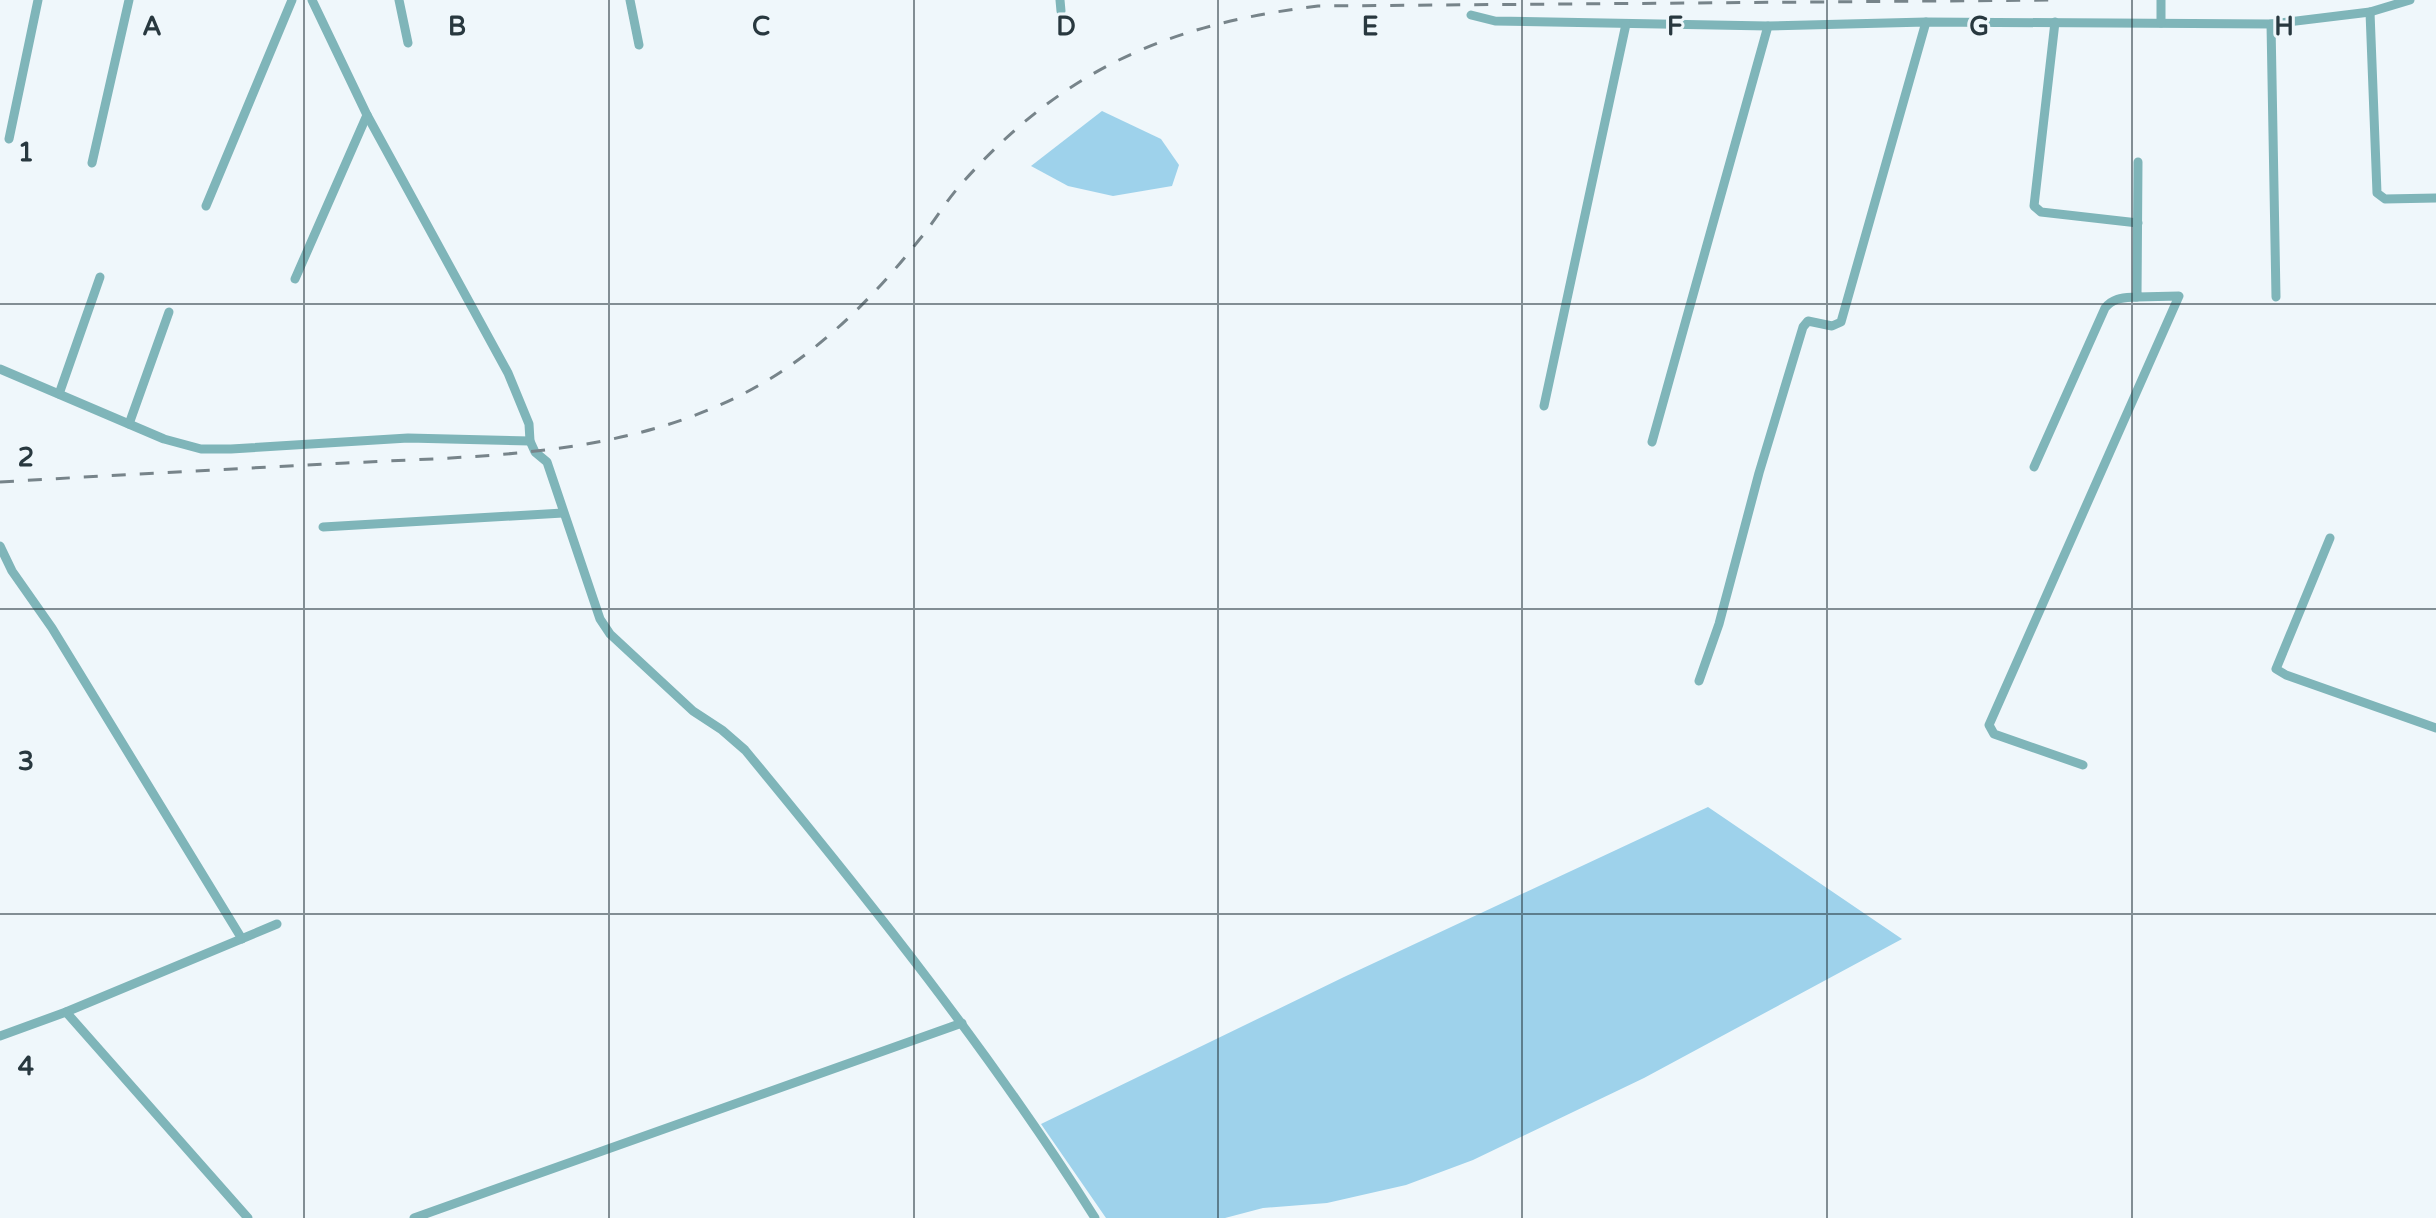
<svg xmlns="http://www.w3.org/2000/svg" width="2436" height="1218" viewBox="0 0 2436 1218" font-family="'Varela Round',sans-serif">
<style>
.green{fill:#9ed2eb}
.lines{fill:none;stroke-linecap:round;stroke-linejoin:round}
.street{stroke:#7fb5b9;stroke-width:9}
.rail{stroke:#77848a;stroke-width:3;stroke-dasharray:14 14;stroke-linecap:butt}
.grid{fill:none;stroke:#28383f;stroke-width:2;stroke-opacity:0.55}
.grid-label{font-size:26px;text-anchor:middle;font-weight:bold;fill:#28383f;stroke:#eff7fb;stroke-width:6;stroke-linejoin:round;paint-order:stroke}
</style>
<rect width="100%" height="100%" fill="#eff7fb"/>
<g class="green">
<path d="M1102,111l59,28 18,26 -7,21 -59,10 -45,-10 -37,-20z"/>
<path d="M1708,807l194,132 -258,139 -171,82 -67,25 -79,18 -64,5 -38,10h-119l-65,-94 303,-147z"/>
</g>
<g class="lines">
<g class="street">
<path d="M312,0l55,115 141,258 21,51 1,17 5,11 12,10 53,157 10,15 83,77 29,19 23,20c124,150 246,303 350,468"/>
<path d="M399,0l9,43"/>
<path d="M630,0l9,45"/>
<path d="M1060,0l1,11"/>
<path d="M2370,12l7,181 8,6 51,-1"/>
<path d="M1471,15l24,6 273,5 158,-4 345,2 99,-12 40,-12"/>
<path d="M2055,22l-21,184 7,6 97,11"/>
<path d="M2161,23v-23"/>
<path d="M2271,24l5,273"/>
<path d="M9,139l29,-139"/>
<path d="M92,163l37,-163"/>
<path d="M206,206l86,-206"/>
<path d="M295,279l72,-164"/>
<path d="M0,369l164,70 37,10h30l177,-11 122,3"/>
<path d="M59,394l41,-117"/>
<path d="M1544,406l82,-382"/>
<path d="M129,424l40,-112"/>
<path d="M1652,442l116,-416"/>
<path d="M2034,467l71,-159c9,-11 19,-10 32,-11"/>
<path d="M323,527l240,-14"/>
<path d="M2330,538l-54,131 10,6 150,53"/>
<path d="M0,546l12,25 40,57 190,311"/>
<path d="M1699,681l20,-57 40,-151 44,-146 5,-6 24,5 9,-4 85,-300"/>
<path d="M2083,765l-89,-31 -5,-9 190,-429 -42,1 1,-135"/>
<path d="M66,1012l182,206"/>
<path d="M0,1036l66,-24 211,-88"/>
<path d="M414,1218l548,-195"/>
</g>
<path class="rail" d="M0,482c115,-7 231,-13 346,-19 135,-7 274,-6 397,-69 70,-36 127,-92 176,-154 16,-19 28,-41 45,-59 101,-113 206,-157 354,-175l742,-6"/>
</g>
<path class="grid" d="M304,0v1218M609,0v1218M914,0v1218M1218,0v1218M1522,0v1218M1827,0v1218M2132,0v1218M0,304h2436M0,609h2436M0,914h2436"/>
<g class="grid-label">
<text x="152" y="35">A</text>
<text x="457" y="35">B</text>
<text x="761" y="35">C</text>
<text x="1066" y="35">D</text>
<text x="1370" y="35">E</text>
<text x="1675" y="35">F</text>
<text x="1979" y="35">G</text>
<text x="2284" y="35">H</text>
<text x="26" y="161">1</text>
<text x="26" y="466">2</text>
<text x="26" y="770">3</text>
<text x="26" y="1075">4</text>
</g>
</svg>
